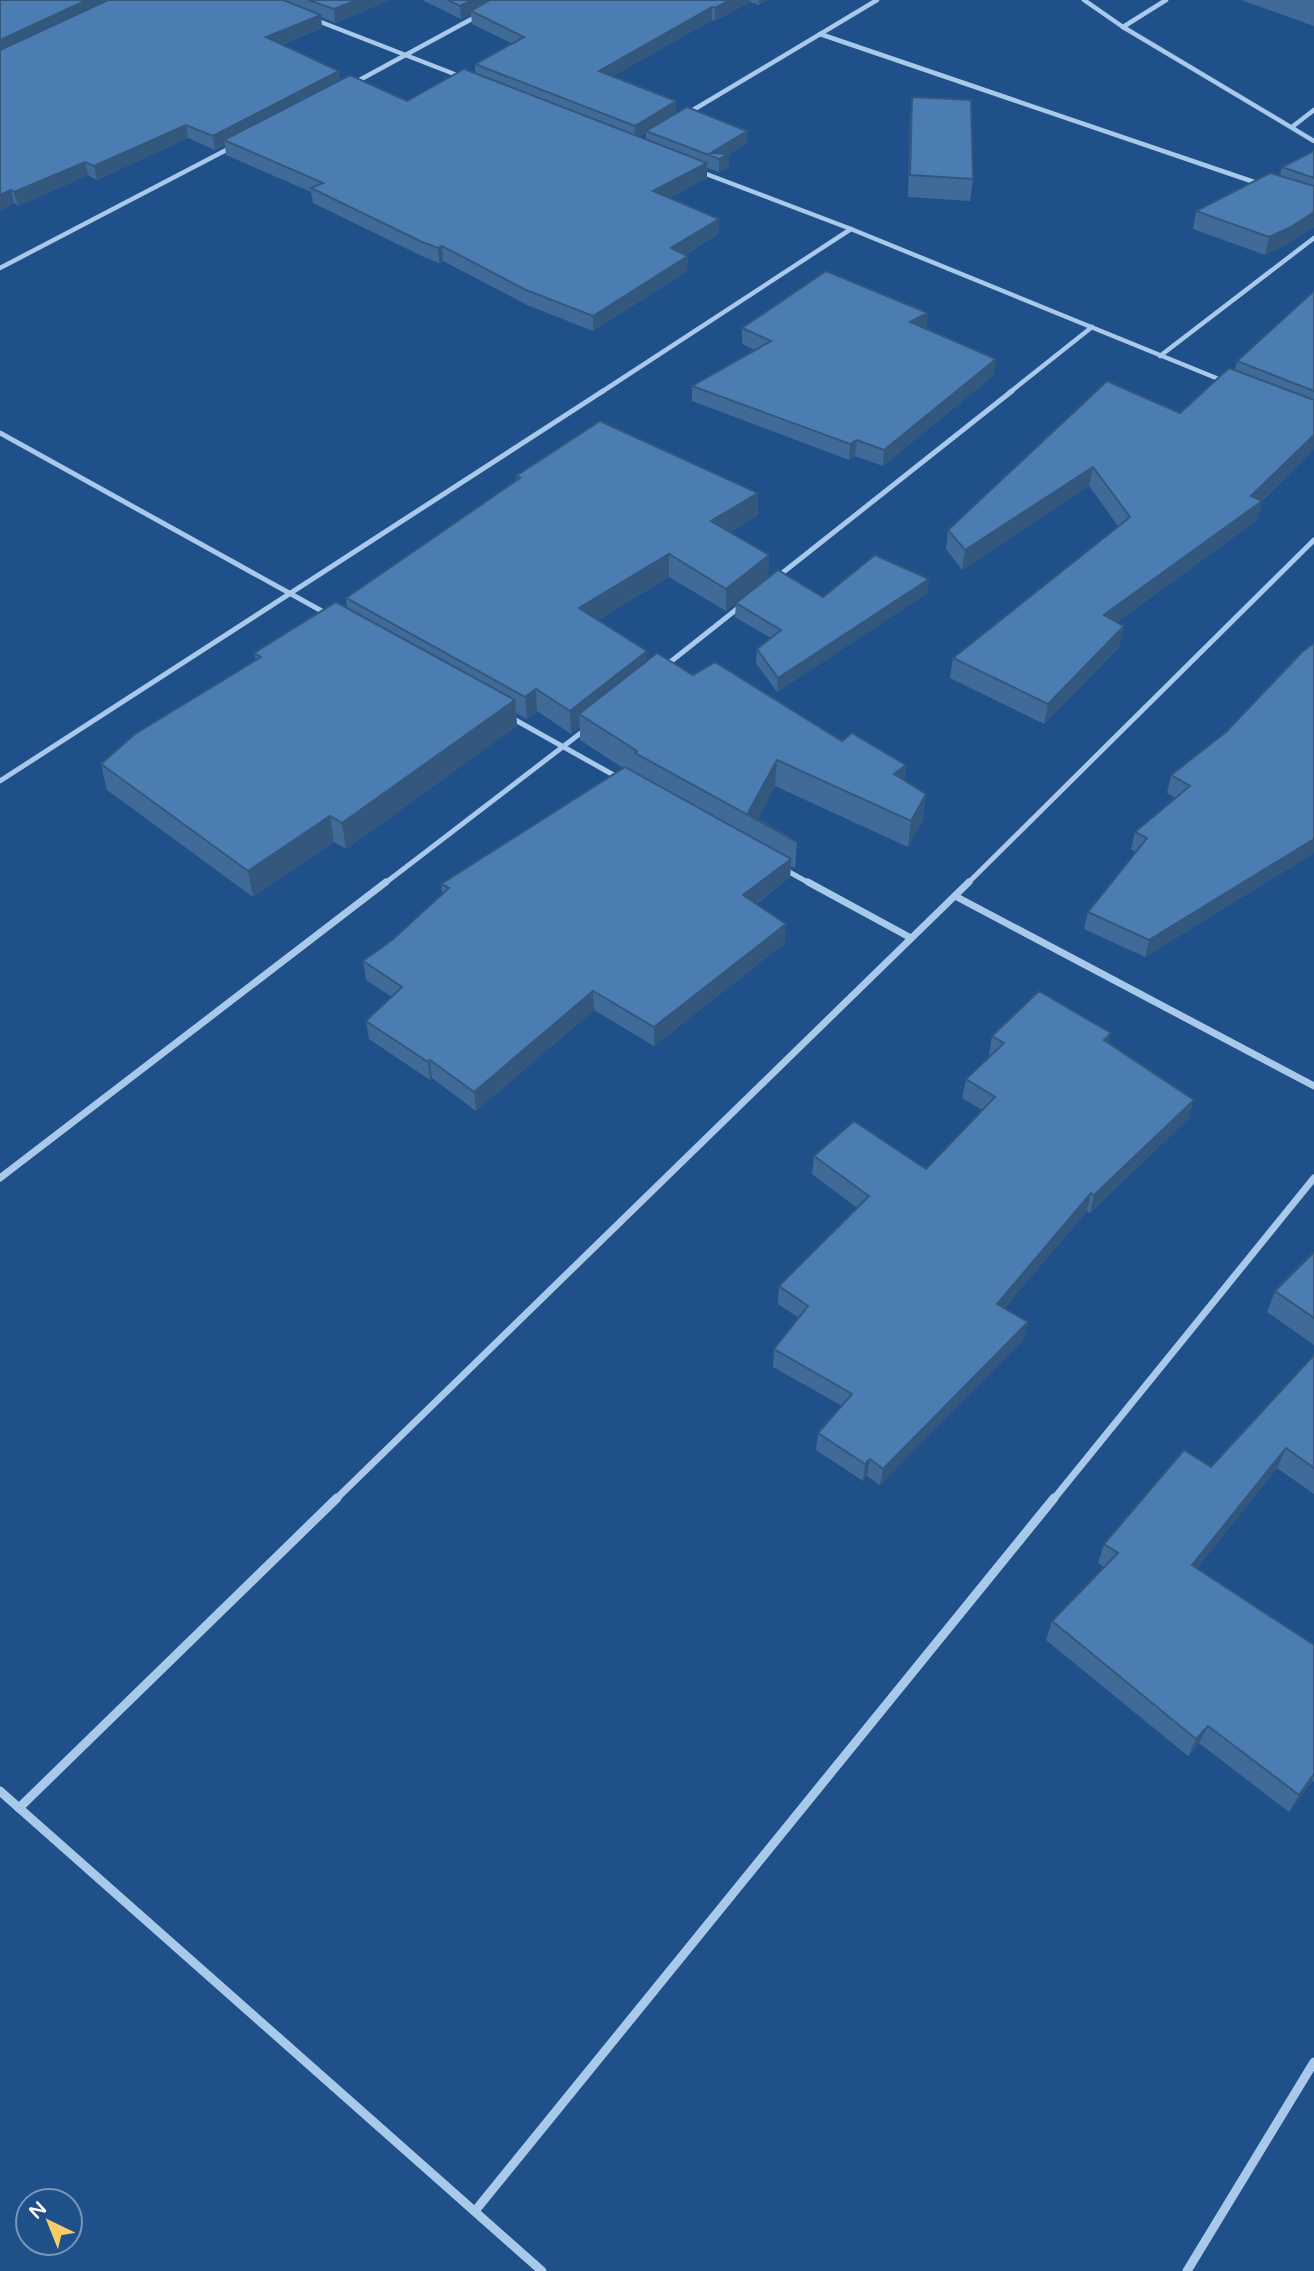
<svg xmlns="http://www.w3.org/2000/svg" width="1314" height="2271" viewBox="0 0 1314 2271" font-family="'Varela Round',sans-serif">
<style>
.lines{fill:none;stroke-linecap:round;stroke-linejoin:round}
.minor-far3{stroke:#a9c9eb;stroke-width:4.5}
.minor-far2{stroke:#a9c9eb;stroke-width:5}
.minor-far1{stroke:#a9c9eb;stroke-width:7}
.minor{stroke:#a9c9eb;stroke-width:9}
.wall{fill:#406b99;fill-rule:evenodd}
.shaded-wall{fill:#34577d}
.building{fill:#4b7cb2;stroke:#34577d;stroke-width:2}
</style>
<rect width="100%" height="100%" fill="#1f5089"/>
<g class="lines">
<g class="minor-far3">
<path d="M1084,0l39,27 191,114"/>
<path d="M313,19l149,58"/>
<path d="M1123,27l43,-27"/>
<path d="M820,34l440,150"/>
<path d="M354,83l125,-68"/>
<path d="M688,113l189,-113"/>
<path d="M1292,127l22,-17"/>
<path d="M701,172l150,57 375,153"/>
<path d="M0,268l232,-121"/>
<path d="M1160,356l154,-118"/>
<path d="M600,393l251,-164"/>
<path d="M1009,393l83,-66"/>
</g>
<g class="minor-far2">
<path d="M0,433l329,182"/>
<path d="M776,578l236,-187"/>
<path d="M664,667l78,-62"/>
<path d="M510,717l109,61"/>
<path d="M0,781l603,-390"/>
<path d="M782,868l29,16"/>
<path d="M384,884l202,-155"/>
<path d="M967,884l347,-344"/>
</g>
<g class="minor-far1">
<path d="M808,882l103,56"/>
<path d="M955,896l359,190"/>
<path d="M0,1178l386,-296"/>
<path d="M335,1500l634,-618"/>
<path d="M1053,1500l261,-322"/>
</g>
<g class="minor">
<path d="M0,1791l542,480"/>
<path d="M19,1808l318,-310"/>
<path d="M475,2211l579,-713"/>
<path d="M1187,2271l127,-209"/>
</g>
</g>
<g class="wall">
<path d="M0,0h390l-55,23 -14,-6 1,11 -40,17 57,26 1,9 67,21 68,-28v-9l36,-21 -39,-19 -1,-10 -10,5 -39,-19h346l-9,5 -9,-3 -35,19 -3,-1 -99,56 63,25 -1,12 72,18 -1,13 -17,10v13l-10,5 -12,-4v10l-38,20 50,21 -1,15 -33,21 3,1 -1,15 -94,60 -66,-26 -84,-44 -4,2 -15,-6 -111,-54 -2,-11 -85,-37 -1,-10 -10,5 -27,-12 -91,42 -9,-5 -70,31 -4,-3 -14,8zM646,133v6l-7,-2z"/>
<path d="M1241,0h73v26z"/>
<path d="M912,97l61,82 -3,22 -62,-4 2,-78z"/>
<path d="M1314,151v76l-28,18 -21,10 -72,-26 3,-18 84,-35 2,-9z"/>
<path d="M1314,291v158l-52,52 -5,19 -140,102 3,24 -76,78 -94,-46 3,-20 165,-132 -29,-40 -127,84 -16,-21 2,-19 232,-117 55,-43 2,-9z"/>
<path d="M742,328h185l-1,1 68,46 -111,91 -28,-10 -6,4 -157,-59v-15l63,-36 -13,-6z"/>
<path d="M516,476l242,17v22l-28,17 39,23 -1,23 -42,33 -57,-34 -71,43 49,40 46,15 149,66 64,24 -2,15 22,14 -3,26 -15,27 -133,-61 -17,33 39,23 -2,26 -4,-2 -1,11 -34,27 29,39 -131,103 -60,-36 -118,101 -44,-33 -2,2 -61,-41 -3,-18 26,-24 -26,-17 -3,-19 29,-21 50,-46 -1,-10 182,-116 -43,-28v-13l-9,7 -34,-23 -10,8 -11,-6 1,13 -171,123 -12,-7 -81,55 -146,-107 -6,-26 155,-103 -2,-8 93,-45 -1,-10 170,-118z"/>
<path d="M929,579l-2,14 -150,99 -21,-29 1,-14 14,-11 -36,-21 1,-14 87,-6z"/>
<path d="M1314,643v210l-169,104 -61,-28 4,-17 48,-60 -5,-3 4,-17 41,-34 -9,-5 4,-18 55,-43z"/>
<path d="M1111,1033l-3,10 81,75 -99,95 -3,-2 -83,97 20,31 -144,146 -13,-9 -4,5 -47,-31 2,-17 24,-27 -69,-39 1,-18 25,-31 -21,-14 1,-18 78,-78 -45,-34 2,-18 112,13 56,-59 -20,-12 4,-19 25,-23 -2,-1 3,-19z"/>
<path d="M1314,1252v93l-47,-33 8,-21z"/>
<path d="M1314,1355v139l-37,-26 -80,100 117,77v137l-2,-1 -23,31 -90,-69 -11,13 -142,-116 6,-19 52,-54 -6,-4 6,-19 107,-77z"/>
</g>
<g class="shaded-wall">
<path d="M87,0h31l-118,55v-15z"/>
<path d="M357,0h33l-55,23 -1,-14z"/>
<path d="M472,0h26l-27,11v3l-10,5 -1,-13z"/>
<path d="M730,0h20v2l-35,19v-13z"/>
<path d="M759,0h9l-9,5z"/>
<path d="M712,7v13l-112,64 -1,-13z"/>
<path d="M321,15l1,13 -55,23 -1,-14z"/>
<path d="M339,71l2,13 -117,56 1,5 -10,5 -2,-14z"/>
<path d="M676,101l-1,14 -29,16v2l-11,6v-13z"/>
<path d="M186,125l2,13 -91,42 -3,-14z"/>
<path d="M747,131l-1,13 -17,10v13l-10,5v-13l-8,-6z"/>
<path d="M85,162l3,13 -70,31 -4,-14z"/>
<path d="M707,163v15l-54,28v-15z"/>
<path d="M11,190l3,13 -14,8v-16z"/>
<path d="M1314,212v15l-28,18 -21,10 4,-18z"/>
<path d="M719,219l-1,15 -47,29v-15z"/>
<path d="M442,246l1,15 -4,2 -1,-15z"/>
<path d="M688,256l-1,15 -94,60v-15z"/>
<path d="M928,313l-1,15 -18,10 1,-16z"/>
<path d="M996,359l-2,16 -111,91 1,-16z"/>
<path d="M1314,435v14l-56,55 4,-3 -5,19 -157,114 4,-19 147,-119z"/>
<path d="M857,440l-2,16 -6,4 1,-16z"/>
<path d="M1093,467l-4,19 -127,84 3,-20z"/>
<path d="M758,493v22l-47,28v-22z"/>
<path d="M669,554v23l-89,54 -1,-23z"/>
<path d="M769,555l-1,23 -42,33v-22z"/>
<path d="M929,579l-2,14 -150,99 1,-14z"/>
<path d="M1124,626l-4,20 -76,78 4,-20z"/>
<path d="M647,651l1,22 -69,41 1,13 -9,7 -1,-23z"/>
<path d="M536,689l1,22 -10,8 -2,-22z"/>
<path d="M515,700l2,26 -171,123 -4,-26z"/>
<path d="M777,760l-2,26 -18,34 -9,-7z"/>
<path d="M906,765l-4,26 -8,-17z"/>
<path d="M926,794l-3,26 -15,27 3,-26z"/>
<path d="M330,816l4,26 -81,55 -5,-26z"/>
<path d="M1314,839v14l-169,104 4,-17z"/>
<path d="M791,859l-1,18 -48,37 1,-19z"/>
<path d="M786,924l-1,19 -131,103v-19z"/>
<path d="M593,991l1,19 -118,101 -2,-19z"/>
<path d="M1111,1033l-5,19 -2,-12z"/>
<path d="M430,1060l2,18 -2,2 -2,-18z"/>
<path d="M1194,1100l-5,18 -99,95 4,-18z"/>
<path d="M1091,1193l-4,18 -94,111 4,-18z"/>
<path d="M1028,1322l-4,17 -144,146 3,-16z"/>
<path d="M1286,1448l-9,20 -92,116 7,-19z"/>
<path d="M870,1459l-3,17 -4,5 2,-17z"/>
<path d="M1208,1726l-9,17 -11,13 8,-17z"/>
<path d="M1314,1774l-2,7 -23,31 10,-17z"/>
</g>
<g class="building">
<path d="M0,0h87l-87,40z"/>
<path d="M108,0h175l38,15 -55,22 73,34 -126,65 -27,-11 -92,41 -9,-4 -71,30 -3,-2 -11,5v-145z"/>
<path d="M308,0h49l-23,9z"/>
<path d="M448,0h24l-12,6z"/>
<path d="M490,0h240l-15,8 -3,-1 -113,64 77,30 -41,25 -160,-62 49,-27 -53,-26z"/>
<path d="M464,69l243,94 -54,28 66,28 -48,29 17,8 -95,60 -67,-26 -84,-44 -4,2 -16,-6 -111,-54 12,-5 -99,-43 126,-65 57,26z"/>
<path d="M912,97l59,3 2,79 -63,-4z"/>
<path d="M687,107l60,24 -36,22 18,1 -10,5 -73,-28z"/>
<path d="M1314,151v27l-32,-11z"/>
<path d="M1270,173l44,13v26l-23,15 -22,10 -73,-26z"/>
<path d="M826,271l102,42 -18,9 86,37 -112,91 -27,-10 -7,4 -158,-58 79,-45 -29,-13z"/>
<path d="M1314,291v100l-77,-30z"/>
<path d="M1229,368l85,32v35l-63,61 11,5 -158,114 20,11 -76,78 -95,-46 177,-141 -37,-50 -128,83 -17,-20 159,-149 73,32z"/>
<path d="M600,421l158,72 -47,28 58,34 -43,34 -57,-35 -90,54 68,43 -77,60 -34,-22 -11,8 -179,-99 174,-120 -4,-2z"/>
<path d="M875,555l54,24 -151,99 -21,-29 24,-19 -45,-27 42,-33 45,27z"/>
<path d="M336,602l179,98 -173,123 -12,-7 -82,55 -147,-107 34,-30 126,-77 -7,-4z"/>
<path d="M1314,643v196l-165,101 -61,-28 59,-74 -12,-6 55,-46 -19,-11 55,-43 76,-80z"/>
<path d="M657,653l36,22 22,-13 127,79 10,-8 54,32 -12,9 32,20 -15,27 -134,-61 -29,53 49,29 -162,-89 2,-2 -58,-37z"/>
<path d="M625,767l166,92 -48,36 43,29 -132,103 -61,-36 -119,101 -44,-32 -2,2 -62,-41 36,-34 -39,-26 29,-21 57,-52 -8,-4z"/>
<path d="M1039,991l72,42 -7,7 90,60 -100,95 -3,-2 -94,111 31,18 -145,147 -13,-10 -5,5 -47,-31 34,-39 -78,-45 34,-43 -29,-20 90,-90 -55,-40 40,-35 72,48 69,-72 -29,-18 38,-36 -12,-7z"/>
<path d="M1314,1252v66l-39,-27z"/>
<path d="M1314,1355v113l-28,-20 -94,117 122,80v129l-15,21 -91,-69 -12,13 -144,-118 66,-68 -14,-9 80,-94 27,17z"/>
</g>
<g transform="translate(49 2222) rotate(317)"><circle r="33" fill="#1f5089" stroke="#7996b8" stroke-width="2"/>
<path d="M0-5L12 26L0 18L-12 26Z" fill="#f9cb69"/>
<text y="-10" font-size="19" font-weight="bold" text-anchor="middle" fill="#ffffff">N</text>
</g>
</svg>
